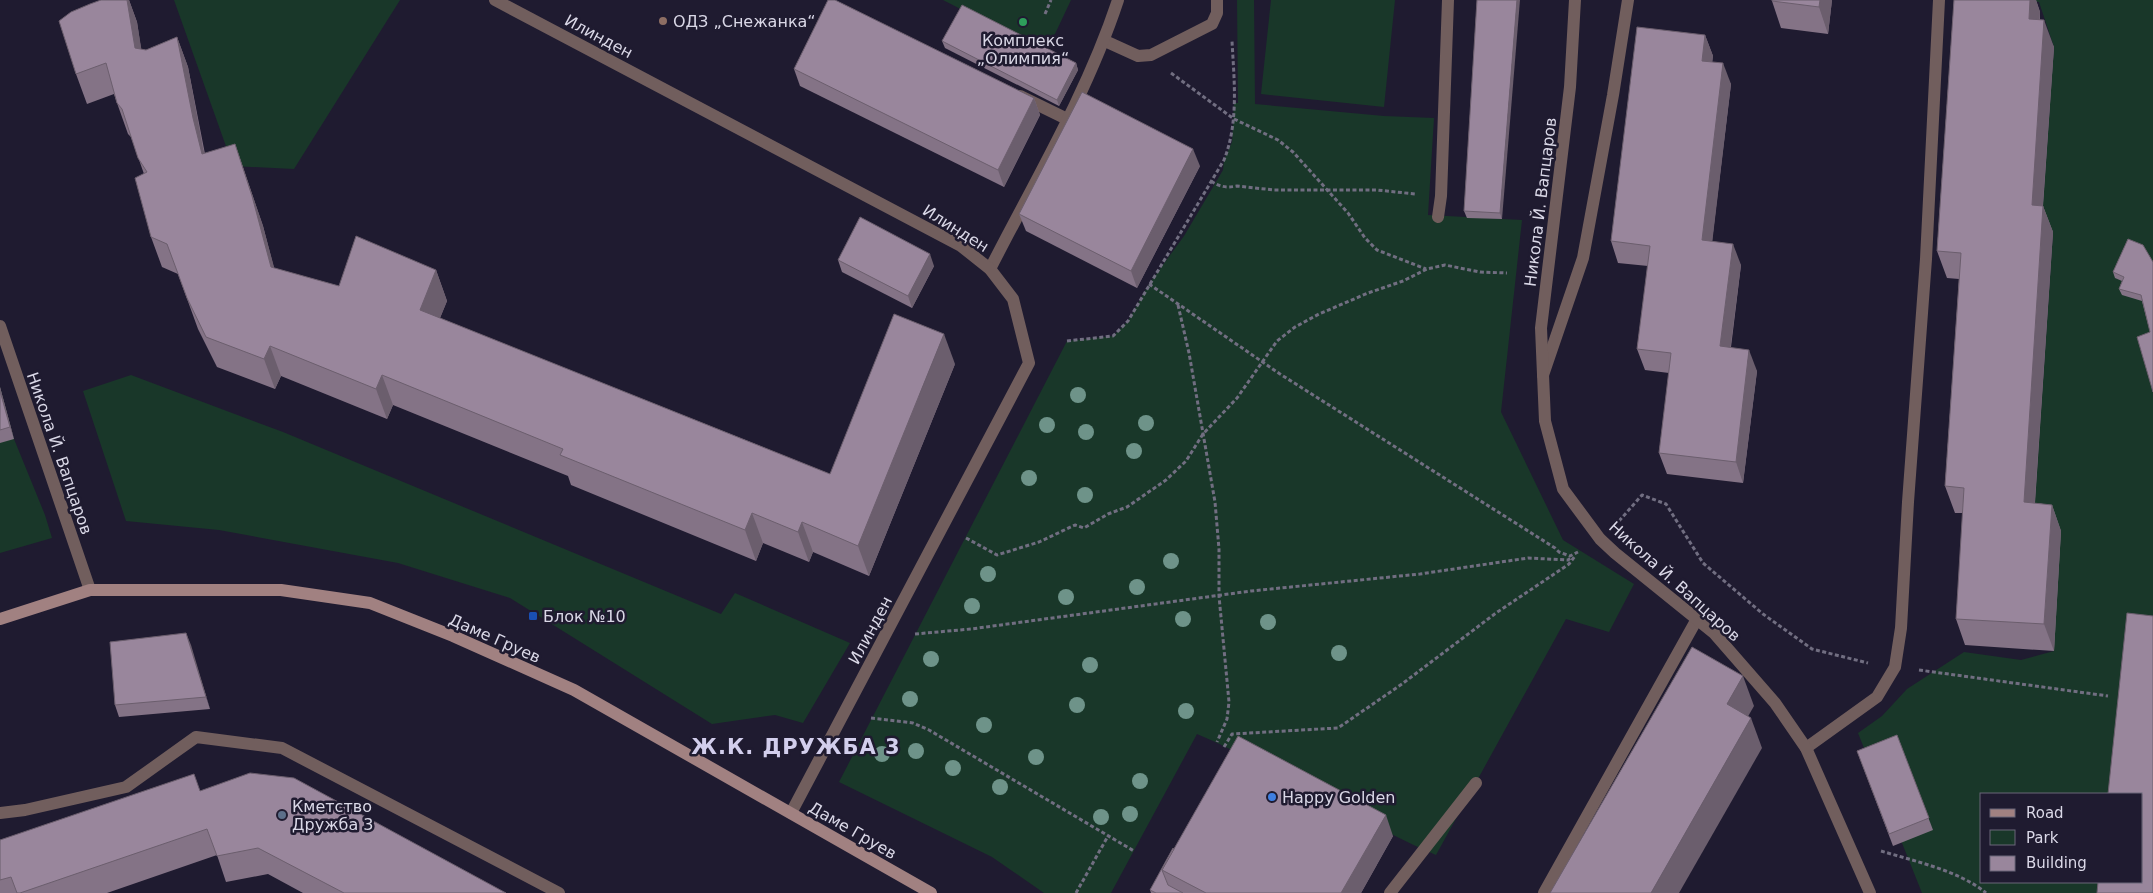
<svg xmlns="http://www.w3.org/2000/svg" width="2153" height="893" viewBox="0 0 2153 893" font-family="'DejaVu Sans',sans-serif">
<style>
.green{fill:#193729}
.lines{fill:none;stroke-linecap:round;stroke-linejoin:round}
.path{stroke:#716e81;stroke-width:3;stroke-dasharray:4 2.5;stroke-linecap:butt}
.lane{stroke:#715e5d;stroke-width:12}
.street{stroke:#715e5d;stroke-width:12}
.secondary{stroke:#a18181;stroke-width:12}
.tree{fill:#6e9389}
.wall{fill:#847386}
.shaded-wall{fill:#6b5e6d}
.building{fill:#99869c;stroke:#6b5e6d}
.education-dot{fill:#8d6e63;stroke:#1f1b30;stroke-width:2}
.leisure-dot{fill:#2e9e5b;stroke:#1f1b30;stroke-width:2}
.transit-dot{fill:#1a4fb4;stroke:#1f1b30;stroke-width:2}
.shop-dot{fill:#3f7fe0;stroke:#1f1b30;stroke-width:2}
.service-dot{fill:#5c6f8a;stroke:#1f1b30;stroke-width:2}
.labels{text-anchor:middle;stroke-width:5;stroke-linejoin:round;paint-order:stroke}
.poi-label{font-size:16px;fill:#dad8e7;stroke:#1f1b30;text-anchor:start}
.street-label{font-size:16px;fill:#dad8e7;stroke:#1f1b30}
.district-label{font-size:21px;font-weight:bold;letter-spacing:1px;fill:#d2ceec;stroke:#1f1b30}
</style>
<rect width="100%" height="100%" fill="#1f1b30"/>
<g class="green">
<path d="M174,0h226l-106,169 -61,-3z"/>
<path d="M943,0h128l-25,53z"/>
<path d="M1237,0h17l1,104 129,12 50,2 -6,97 94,5 -21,192 62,128 71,44 -25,48 -43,-13 -130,236c-82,-36 -157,-86 -239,-121l-86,159h-67l-52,-36 -153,-75 228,-441 46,-5 15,-15 21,-37 35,-48 39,-66 1,-10 8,-18 2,-39h4z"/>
<path d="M1271,0h124l-11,107 -123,-13z"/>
<path d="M2025,0h128v641l-33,153h-138v88h129l-1,11h-188l-64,-160 24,-17 25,-27 57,-37 57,8 33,-9 -21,-122 20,-296 -12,-2 13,-184 -15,-45z"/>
<path d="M131,375l152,57 438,182 14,-21 115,50 -47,80 -28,-8 -63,9 -202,-126 -112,-35 -179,-33 -93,-9 -43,-130z"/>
<path d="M0,387l14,52 31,76 7,23 -52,15z"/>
</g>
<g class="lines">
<g class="path">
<path d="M1045,14l6,-14"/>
<path d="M1171,73l63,46 44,21 15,12 55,61 17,25 12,12 49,19"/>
<path d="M1211,181c9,6 15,7 26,5l37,4h103l38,4"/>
<path d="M1149,284l131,90 275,174 4,4 11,4 8,-4"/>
<path d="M1178,305l11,48 26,149 4,47v47l10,106 -2,17 -10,23"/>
<path d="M1067,341l46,-5 15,-15 96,-161c15,-38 10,-80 8,-119"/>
<path d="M1619,521l23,-26 24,9 37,59 60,51 49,35 56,14"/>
<path d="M966,538l31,17 42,-13 36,-17 9,3 24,-14 19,-7 39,-27 20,-19 17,-27 34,-36 40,-57 18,-14 24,-13 49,-21 35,-12 24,-12 18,-4 35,7 27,1"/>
<path d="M915,634l56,-5 280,-38 169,-17 108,-16 40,2 4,-3"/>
<path d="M1919,670l189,26"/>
<path d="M871,718l42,5 16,7 205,121"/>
<path d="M1224,747l8,-13 106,-6 64,-44 94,-71 73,-49 6,-8"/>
<path d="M1881,851c33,10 79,20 105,42"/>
<path d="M1076,893l32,-57"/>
</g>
<g class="lane">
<path d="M1105,41l33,15 13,-1 61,-31 5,-11v-13"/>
<path d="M1020,96l47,23"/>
<path d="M1438,217l3,-21 7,-196"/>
<path d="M990,269c45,-88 97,-175 128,-269"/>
<path d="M1543,375l40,-117 30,-163 15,-95"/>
<path d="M1806,748l71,-51 18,-30 6,-39 7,-126 18,-243 13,-259"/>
<path d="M0,813l25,-3 101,-23 70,-50 86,11 277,145"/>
<path d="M1390,893l86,-110"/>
<path d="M1544,893l153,-274"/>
</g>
<g class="street">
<path d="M495,0l466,246 29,23 23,30 16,64 -238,450"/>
<path d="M1575,0l-5,87 -29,241 4,93 18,68 37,50 15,14 99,80 61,70 31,45 64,145"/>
<path d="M0,326l90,264"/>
</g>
<path class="secondary" d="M0,619l90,-29h191l89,13 83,33 121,54 357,203"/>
</g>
<g class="tree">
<circle cx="1078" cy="395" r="8"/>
<circle cx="1146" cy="423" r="8"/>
<circle cx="1047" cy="425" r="8"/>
<circle cx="1086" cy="432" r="8"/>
<circle cx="1134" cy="451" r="8"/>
<circle cx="1029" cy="478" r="8"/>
<circle cx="1085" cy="495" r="8"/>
<circle cx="1171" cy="561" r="8"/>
<circle cx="988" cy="574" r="8"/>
<circle cx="1137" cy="587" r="8"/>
<circle cx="1066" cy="597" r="8"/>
<circle cx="972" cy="606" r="8"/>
<circle cx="1183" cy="619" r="8"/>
<circle cx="1268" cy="622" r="8"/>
<circle cx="1339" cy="653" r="8"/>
<circle cx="931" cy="659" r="8"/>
<circle cx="1090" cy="665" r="8"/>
<circle cx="910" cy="699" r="8"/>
<circle cx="1077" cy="705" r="8"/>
<circle cx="1186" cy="711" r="8"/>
<circle cx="984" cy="725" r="8"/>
<circle cx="916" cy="751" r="8"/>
<circle cx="882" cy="754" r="8"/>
<circle cx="1036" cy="757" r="8"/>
<circle cx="953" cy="768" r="8"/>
<circle cx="1140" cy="781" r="8"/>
<circle cx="1000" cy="787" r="8"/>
<circle cx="1130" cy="814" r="8"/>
<circle cx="1101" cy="817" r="8"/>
</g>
<g class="wall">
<path d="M101,0h28l8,22 4,27 5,1 31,-13 11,30 17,87 30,-10 28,82 11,42 65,18 97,-16 11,31 -7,17 390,156 125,-110 -86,212 -56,-24 -4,10 -46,-19 -7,18 -185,-76 -3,-9 -175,-71 -6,14 -106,-43 -6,13 -58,-22 -19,-38 -20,-55 -16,-7 -11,-30 -7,-63 -13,-37 -3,-3 -11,-31 -3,-9 -27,10 -11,-30z"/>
<path d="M1477,0l25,219 -35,-1 -3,-7z"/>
<path d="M1772,0h60l-4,34 -47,-6 -9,-27z"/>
<path d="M1954,0h82l4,12v8l14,27 -11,159 10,26 -18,271 17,2 9,26 -7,120 -89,-6 -9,-26 7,-106h-8l-10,-27 14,-207 -12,-1 -10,-27z"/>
<path d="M1705,35l8,21 -1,6 19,22 -19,157 29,24 -10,82 26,24 -14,112 -76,-9 -8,-21 10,-80 -24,-3 -8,-21 11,-83 -30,-3 -7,-22z"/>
<path d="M942,41l134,22 2,7 -19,36 -114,-58z"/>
<path d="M794,69l240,29 6,17 -36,72 -204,-101z"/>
<path d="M1200,166l-63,122 -111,-57 -7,-17z"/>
<path d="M2128,239l22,93 -8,-31 -20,-6 -3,-6 3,-8 -7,-3 -2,-6z"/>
<path d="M838,260l96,6 -22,42 -70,-36z"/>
<path d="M0,387l14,52 -14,4z"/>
<path d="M186,633l24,76 -91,8 -4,-12z"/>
<path d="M1897,735l36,95 -40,16 -36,-95z"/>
<path d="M200,791l306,102h-203l-35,-19 -42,8 -9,-27 -110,38h-107v-53z"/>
<path d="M1393,836l-32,57h-210l-1,-3 24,-41z"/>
</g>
<g class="shaded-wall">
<path d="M127,0h2l8,22 9,56 -11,-30z"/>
<path d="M1517,0h3l-18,219 -2,-6z"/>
<path d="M1820,0h12l-4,34 -9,-27z"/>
<path d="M2030,0h6l4,12 -2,34 -9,-27z"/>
<path d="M2044,20l10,27 -13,184 -9,-26z"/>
<path d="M1705,35l8,21 -3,26 -8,-21z"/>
<path d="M177,37l11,30 15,81 10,37 -11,-31 -9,-36z"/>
<path d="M1076,63l2,7 -19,36 -2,-6z"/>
<path d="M1723,63l8,21 -21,177 -8,-21z"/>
<path d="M1034,98l6,17 -36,72 -6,-17z"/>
<path d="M235,144l28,82 19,71 -11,-30z"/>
<path d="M1193,149l7,17 -63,122 -6,-17z"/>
<path d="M2043,206l10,26 -20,297 -9,-27z"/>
<path d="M1733,244l8,21 -13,102 -8,-21z"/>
<path d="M930,254l4,12 -22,42 -4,-12z"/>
<path d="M436,270l11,31 -16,39 -11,-30z"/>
<path d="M944,334l11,30 -86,212 -11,-30z"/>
<path d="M270,346l11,30 -6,13 -11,-30z"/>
<path d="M1749,350l8,21 -14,112 -7,-21z"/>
<path d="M382,375l11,30 -6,14 -11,-30z"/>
<path d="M0,387l14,52 -4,-12 -10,-36z"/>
<path d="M2052,505l9,26 -7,120 -10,-27z"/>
<path d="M752,513l11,30 -7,18 -11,-31z"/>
<path d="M802,522l11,30 -4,10 -11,-30z"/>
<path d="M186,633l5,12 19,64 -4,-12z"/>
<path d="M1743,676l11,30 -16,28 -11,-30z"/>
<path d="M1751,718l11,30 -83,145h-28z"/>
<path d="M1386,815l7,21 -32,57h-20z"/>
</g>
<g class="building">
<path d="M101,0h26l8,48 11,2 31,-13 16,81 9,36 33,-10 17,52 19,71 68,19 17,-50 80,34 -16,40 410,164 64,-160 50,20 -86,212 -56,-24 -4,10 -46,-19 -7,17 -185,-75 3,-6 -181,-74 -6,14 -106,-43 -6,13 -58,-22 -19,-39 -20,-54 -16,-7 -16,-59 12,-6 -9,-14 -16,-49 -5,-6 -11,-40 -30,11 -17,-53 12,-9 19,-8z"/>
<path d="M828,0h7l199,98 -36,72 -204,-101z"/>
<path d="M1477,0h40l-17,213 -36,-2z"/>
<path d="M1772,0h48l-1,7 -47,-6z"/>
<path d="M1954,0h76l-1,19 15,1 -12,185 11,1 -19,296 28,3 -8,119 -88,-5 8,-131 -19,-2 16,-233 -24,-2z"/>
<path d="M962,5l114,58 -19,37 -115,-59z"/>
<path d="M1637,27l68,8 -3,26 21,2 -21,177 31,4 -13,102 29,4 -13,112 -77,-9 12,-100 -34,-4 13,-103 -39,-5z"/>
<path d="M1082,92l111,57 -62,122 -112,-57z"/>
<path d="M860,217l70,37 -22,42 -70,-36z"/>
<path d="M2128,239l15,6 10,17v130l-16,-55 13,-5 -9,-37 -22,-6 5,-12 -11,-5z"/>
<path d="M0,391l10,36 -10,3z"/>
<path d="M2127,613l26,3v277h-56l1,-11h44v-88h-34z"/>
<path d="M186,633l20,64 -91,8 -5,-63z"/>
<path d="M1692,647l51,29 -16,28 24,14 -100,175h-101z"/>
<path d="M1897,735l32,83 -40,16 -32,-83z"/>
<path d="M1238,736l148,79 -45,78h-135l-44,-23z"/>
<path d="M250,773l44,5 212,115h-162l-86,-45 -41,8 -10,-27 -187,64h-3l-6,-16 -11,3v-40l194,-66 6,17z"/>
<path d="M1173,848l1,1 -12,21 6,15 15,8h-27l-6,-3z"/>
</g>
<circle class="education-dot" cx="663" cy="21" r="5"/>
<circle class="leisure-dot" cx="1023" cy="22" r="5"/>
<rect class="transit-dot" x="528" y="611" width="10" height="10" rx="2.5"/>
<circle class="shop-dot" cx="1272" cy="797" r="5"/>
<circle class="service-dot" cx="282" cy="815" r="5"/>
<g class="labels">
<g class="poi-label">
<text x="673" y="27">ОДЗ „Снежанка“</text>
<text x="1023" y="46" text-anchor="middle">Комплекс<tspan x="1023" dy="18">„Олимпия“</tspan></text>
<text x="543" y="622">Блок №10</text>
<text x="1282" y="803">Happy Golden</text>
<text x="292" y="812">Кметство<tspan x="292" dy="18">Дружба 3</tspan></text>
</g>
<g class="street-label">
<text transform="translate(599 36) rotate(28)" y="6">Илинден</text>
<text transform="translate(1540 202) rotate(-83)" y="6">Никола Й. Вапцаров</text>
<text transform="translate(956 228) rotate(32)" y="6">Илинден</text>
<text transform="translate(60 453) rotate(71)" y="6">Никола Й. Вапцаров</text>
<text transform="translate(1675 581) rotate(42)" y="6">Никола Й. Вапцаров</text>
<text transform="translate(870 630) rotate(-62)" y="6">Илинден</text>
<text transform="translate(495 638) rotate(24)" y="6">Даме Груев</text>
<text transform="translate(853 830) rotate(30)" y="6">Даме Груев</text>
</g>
<g class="district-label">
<text x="796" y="754">Ж.К. ДРУЖБА 3</text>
</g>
</g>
<rect x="1980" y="793" width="162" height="90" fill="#1f1b30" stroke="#6a6779"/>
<rect x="1990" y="809" width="25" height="8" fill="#a18181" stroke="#6a6779"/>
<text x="2026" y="818" font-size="15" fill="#dad8e7">Road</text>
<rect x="1990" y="830" width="25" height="15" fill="#193729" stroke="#6a6779"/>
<text x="2026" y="843" font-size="15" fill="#dad8e7">Park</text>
<rect x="1990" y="856" width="25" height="15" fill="#99869c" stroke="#6a6779"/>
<text x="2026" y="868" font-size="15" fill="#dad8e7">Building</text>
</svg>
